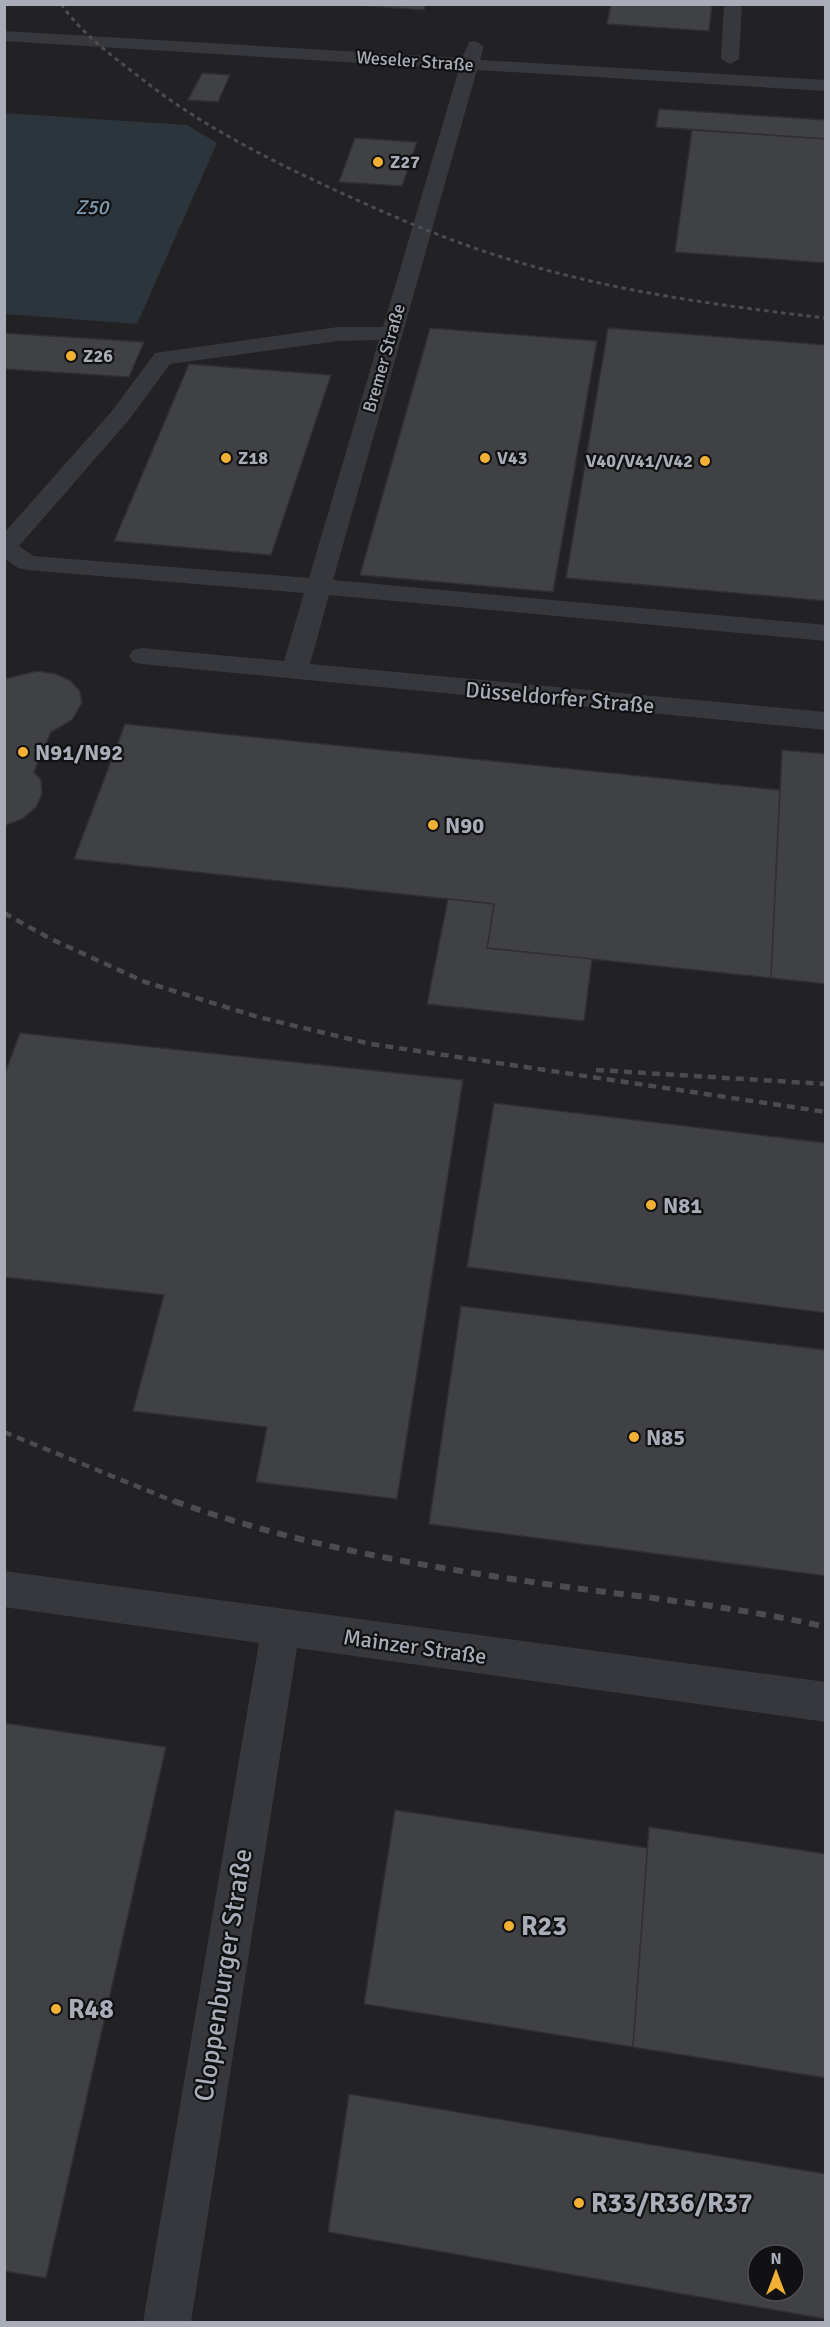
<svg xmlns="http://www.w3.org/2000/svg" width="830" height="2327" viewBox="0 0 830 2327" font-family="Signika,sans-serif">
<style>
.built{fill:#222225;fill-rule:evenodd}
.water{fill:#2c353c}
.building{fill:#404145;stroke:#303034;stroke-width:1.5;fill-rule:evenodd}
.lines{fill:none;stroke-linecap:round;stroke-linejoin:round}
.minor{fill:#37383d;fill-rule:evenodd}
.rail-far2{stroke:#4a4c52;stroke-width:3;stroke-dasharray:4.5 4;stroke-linecap:butt}
.rail-far1{stroke:#4a4c52;stroke-width:4.5;stroke-dasharray:8 6;stroke-linecap:butt}
.rail{stroke:#4a4c52;stroke-width:6;stroke-dasharray:10 8;stroke-linecap:butt}
.poi-dot{fill:#f2b134;stroke:#111113;stroke-width:2}
.labels{text-anchor:middle;stroke-width:4.5;stroke-linejoin:round;paint-order:stroke}
.far-street-label{font-size:18px;fill:#a8adb8;stroke:#111113}
.far-poi-label{font-size:18px;font-weight:bold;fill:#a8adb8;stroke:#111113;text-anchor:start}
.far-water-label{font-size:20px;font-style:italic;fill:#7f9bb3;stroke:#111113}
.street-label{font-size:22px;fill:#a8adb8;stroke:#111113}
.poi-label{font-size:22px;font-weight:bold;fill:#a8adb8;stroke:#111113;text-anchor:start}
.near-poi-label{font-size:27px;font-weight:bold;fill:#a8adb8;stroke:#111113;text-anchor:start}
.near-street-label{font-size:27px;fill:#a8adb8;stroke:#111113}
</style>
<rect width="100%" height="100%" fill="#161618"/>
<path class="built" d="M5,5h820v2317h-820zM758,2255h36v36h-36z"/>
<path class="water" d="M4,113l183,12 30,18 -80,181 -132,-10z"/>
<g class="building">
<path d="M341,4h84l-1,6z"/>
<path d="M611,4h101l-3,27 -102,-7z"/>
<path d="M202,73l28,2 -12,27 -30,-2z"/>
<path d="M659,109l167,11v19l-170,-12z"/>
<path d="M692,130l134,9v124l-151,-11z"/>
<path d="M355,138l62,4 -15,44 -63,-4z"/>
<path d="M430,328l167,13 -44,251 -193,-17z"/>
<path d="M608,328l218,17v256l-260,-23z"/>
<path d="M4,333l140,9 -15,35 -125,-8z"/>
<path d="M189,364l142,11 -60,180 -157,-14z"/>
<path d="M37,671l19,3 15,7 9,10 2,12 -10,17 -21,12 -17,40 7,8 1,14 -6,13 -14,12 -18,7v-147z"/>
<path d="M125,724l655,66 -9,188 -284,-30 7,-44 -420,-45z"/>
<path d="M782,750l44,4v230l-55,-6z"/>
<path d="M448,899l46,5 -7,44 105,11 -8,62 -157,-17z"/>
<path d="M20,1033l443,47 -66,419 -141,-17 11,-55 -134,-16 31,-116 -160,-18v-201z"/>
<path d="M494,1103l332,40v170l-359,-46z"/>
<path d="M461,1306l365,44v226l-397,-52z"/>
<path d="M4,1723l162,24 -120,531 -42,-7z"/>
<path d="M395,1810l253,38 -15,199 -269,-43z"/>
<path d="M649,1827l177,27v224l-193,-31z"/>
<path d="M349,2094l477,80v145l-498,-87zM758,2255h36v36h-36z"/>
</g>
<g class="lines">
<g class="minor">
<path d="M724,4h18l-3,55 -9,5 -9,-5z"/>
<path d="M4,31l458,27 7,-16 6,-1 9,5 -4,14 346,20v11l-349,-21 -144,510 493,45v16l-497,-46 -19,69 516,48v18l-684,-66 -9,-2 -4,-6 4,-6 9,-2 142,13 20,-68 -277,-23 -9,-2 -14,-10v-25l108,-122 43,-58 183,-26h45l76,-258 -455,-28zM379,340l-70,238 -276,-22 -14,-10 109,-125 42,-57 168,-23z"/>
<path d="M4,1571l822,111v40l-529,-74 -106,674h-48l116,-679 -255,-36z"/>
</g>
<path class="rail-far2" d="M61,4c24,34 58,57 90,82 57,43 121,75 186,105 59,27 119,53 181,71 100,30 204,44 308,56"/>
<g class="rail-far1">
<path d="M4,913l45,25 96,44 113,35 113,27 455,68"/>
<path d="M596,1070l230,14"/>
<path d="M4,1432l174,71"/>
</g>
<path class="rail" d="M174,1501c129,47 266,68 400,87 85,11 169,20 252,39"/>
</g>
<g class="poi-dot">
<circle cx="378" cy="162" r="6"/>
<circle cx="71" cy="356" r="6"/>
<circle cx="226" cy="458" r="6"/>
<circle cx="485" cy="458" r="6"/>
<circle cx="705" cy="461" r="6"/>
<circle cx="23" cy="752" r="6"/>
<circle cx="433" cy="825" r="6"/>
<circle cx="651" cy="1205" r="6"/>
<circle cx="634" cy="1437" r="6"/>
<circle cx="509" cy="1926" r="6"/>
<circle cx="56" cy="2009" r="6"/>
<circle cx="579" cy="2203" r="6"/>
</g>
<g class="labels">
<g class="far-street-label">
<text transform="translate(415 61) rotate(4)" y="6">Weseler Straße</text>
<text transform="translate(384 358) rotate(-74)" y="6">Bremer Straße</text>
</g>
<g class="far-poi-label">
<text x="390" y="168">Z27</text>
<text x="83" y="362">Z26</text>
<text x="238" y="464">Z18</text>
<text x="497" y="464">V43</text>
<text x="693" y="467" text-anchor="end">V40/V41/V42</text>
</g>
<g class="far-water-label">
<text x="92" y="214">Z50</text>
</g>
<g class="street-label">
<text transform="translate(560 697) rotate(5)" y="8">Düsseldorfer Straße</text>
<text transform="translate(415 1646) rotate(8)" y="8">Mainzer Straße</text>
</g>
<g class="poi-label">
<text x="35" y="760">N91/N92</text>
<text x="445" y="833">N90</text>
<text x="663" y="1213">N81</text>
<text x="646" y="1445">N85</text>
</g>
<g class="near-poi-label">
<text x="521" y="1935">R23</text>
<text x="68" y="2018">R48</text>
<text x="591" y="2212">R33/R36/R37</text>
</g>
<g class="near-street-label">
<text transform="translate(223 1975) rotate(-81)" y="9">Cloppenburger Straße</text>
</g>
</g>
<rect width="830" height="2327" fill="none" stroke="#a8adb8" stroke-width="12"/>
<g transform="translate(776 2273)"><circle r="28" fill="#111113" stroke="#4d4f55" stroke-width="1.5"/>
<path d="M0-4.5L10 22L0 15L-10 22Z" fill="#f2b134"/>
<text y="-9" font-size="16" font-weight="bold" text-anchor="middle" fill="#a8adb8">N</text>
</g>
</svg>
